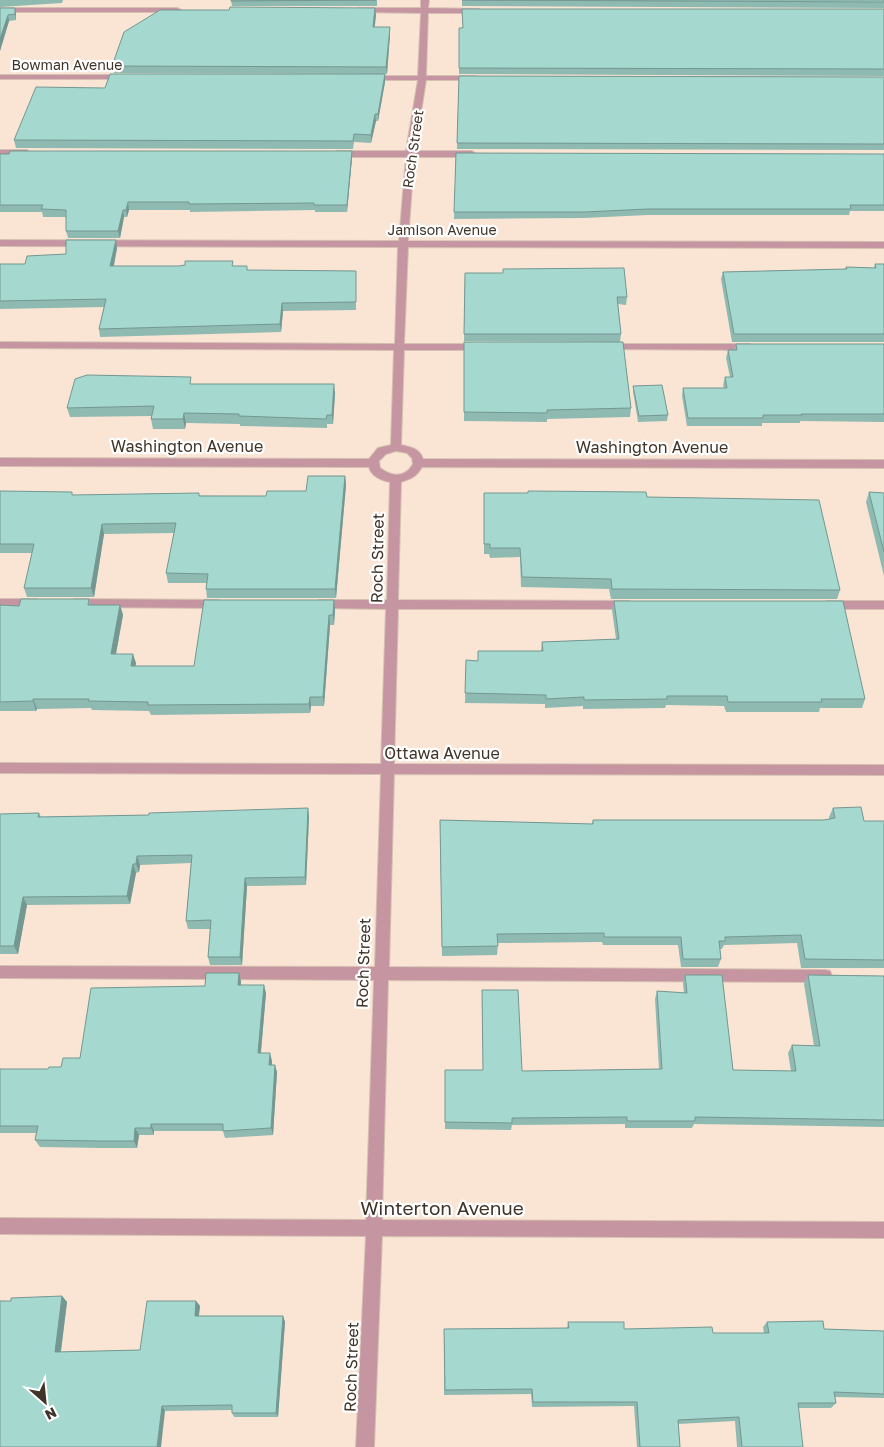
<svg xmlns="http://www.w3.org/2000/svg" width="884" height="1447" viewBox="0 0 884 1447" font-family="'Golos Text',sans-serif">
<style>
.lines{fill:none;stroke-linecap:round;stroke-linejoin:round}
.minor-casing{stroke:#d5c1b1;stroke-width:2}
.minor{fill:#c596a1;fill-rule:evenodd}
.wall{fill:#8ebab2}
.shaded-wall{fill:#749791}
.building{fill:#a5d8cf;stroke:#749791}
.labels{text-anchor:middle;stroke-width:4.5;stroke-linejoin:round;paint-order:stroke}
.far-street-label{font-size:14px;fill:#403327;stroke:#fff}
.street-label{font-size:16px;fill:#403327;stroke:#fff}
.near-street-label{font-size:19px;fill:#403327;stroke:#fff}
</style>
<rect width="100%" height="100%" fill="#fae5d4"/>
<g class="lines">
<g class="minor-casing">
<g id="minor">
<path d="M421,0h8l-1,8 51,1 4,2 -4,2h-51l-2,63h49l4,2 -4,2h-49l-11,71h57l4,3 -4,3h-58l-6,84 476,1v6l-476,-1 -4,97h76l5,3 -5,3h-76l-3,95c10,2 19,4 22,14l461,1v8l-462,-1c-5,9 -11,12 -21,15l-3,118 231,1 6,4 -6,4h-231l-4,155 490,1v10l-490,-1 -5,193 436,3 5,1 2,5 -2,5 -5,1 -437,-2 -6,240 502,2v16l-502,-2 -8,211h-18l10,-211 -366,-2v-16l366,2 8,-240 -374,-2v-12l375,1 6,-193 -381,-1v-10l381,1 5,-155 -67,-1 -6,-4 6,-4h68l3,-118c-8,-1 -19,-6 -21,-15l-369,-1v-8l369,1 9,-11 13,-3 3,-95 -394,-2v-6l395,2 3,-97 -398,-1v-6l399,1 7,-84h-69l-4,-3 4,-3h69l12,-71h-48l-4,-2 4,-2h48l3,-63 -62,-1 -4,-2 4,-2h62zM396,451l11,2 5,5 1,6c-8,14 -21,13 -33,4l-1,-7 7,-7z"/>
<path d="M0,8h177l4,2 -4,2h-177z"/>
<path d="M0,75h125l4,2 -4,2h-125z"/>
<path d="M0,150h27l4,3 -4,3h-27z"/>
<path d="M607,344h143l5,3 -5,3 -146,-1v-4z"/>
<path d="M0,599h37l6,4 -6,4h-37z"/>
<path d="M74,599l145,1 6,4 -6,4 -145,-1 -6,-4z"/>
<path d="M827,601h57v8h-57l-6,-4z"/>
</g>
</g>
<use href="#minor" class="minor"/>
</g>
<g class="wall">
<path d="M0,0h63l-1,3 -62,4z"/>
<path d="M231,0h146v6h-145z"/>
<path d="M462,0h422v8l-422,-2z"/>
<path d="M0,8l16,6v6l-7,1 -9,30z"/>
<path d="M884,9v67l-425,-2v-46z"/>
<path d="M376,15l-2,12 16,7 -3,40 -273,-1 -2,-7z"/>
<path d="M459,76l425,1v73l-427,-1z"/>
<path d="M385,82l-7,39h-2l-5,22 -17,-1 -1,7 -337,-1 -2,-8 91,-52z"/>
<path d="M456,153l428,1v57h-34l-1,4h-201l-64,3 -130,1z"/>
<path d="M0,154l352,4 -5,54h-32v-2l-125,2v-2h-61l-2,7h-3l-4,21h-52l-2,-7v-14h-23l-1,-5h-42z"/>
<path d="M117,248l-3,18h120l14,4 108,1v39l-73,1 -2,21 -181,5 -1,-8 5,-22 -104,2v-45h25l41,-10z"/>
<path d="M875,264h9v78h-152l-11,-63 2,-7 122,-3 1,-2 28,1z"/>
<path d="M465,273l162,24 -1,8 -8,-1 3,30 -1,8 -156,-1z"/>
<path d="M464,342l167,66 -1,9 -83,2v3l-83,-1z"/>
<path d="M736,344h148v78l-84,-1v2h-38v3h-75l-5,-30 1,-8h41l-1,-3 2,-8h5l-4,-19 2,-8h6z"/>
<path d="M192,384l143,9 -2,31h-6v4l-87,-2v-2l-54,-1 -1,6h-32l-2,-10 1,-3 -82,1 -3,-9z"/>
<path d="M633,386l35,29 -1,6 -29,1 -5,-31z"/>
<path d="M345,476l1,9 -10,113h-129l-1,-9v-6h-38l-2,-10 8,-40 -70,1 -10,63h-67l-3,-9 8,-35h-32v-62l73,4 193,1 40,-5z"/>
<path d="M869,492l15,1v83l-18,-74z"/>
<path d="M484,493l163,4 193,93 -3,9h-226l-2,-10 -88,-2 -1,-30 -30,1 -1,-4h-5z"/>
<path d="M89,599l2,6h29l3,10 -7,39 20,9 -1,3h59l141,-56 -1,15h-4l-6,81h-13l-1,7 -159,2 -2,-4 -57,-1 -1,-2 -54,1 -1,2h-36v-106l19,1z"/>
<path d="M614,601l251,98 -3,9h-42l-1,4h-93l-2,-6 -58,-1 -1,3 -82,1v-3l-38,2v-4l-80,-1 1,-43 12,1 63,-10 1,-9 74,-3 -4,-29z"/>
<path d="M308,808l1,9 -3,68 -59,1 -5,79h-32l-2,-8 2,-28h-22l-2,-8 5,-58 -51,2 -1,7 -3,1 -6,31 -103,1 -9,49h-18v-140l39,-1 2,4 108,-2z"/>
<path d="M833,808l31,13h20v147h-83l-4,-25 -73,2 -2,4h-2l1,10 -3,8h-37l-3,-22h-75l-1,-3 -104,1 -1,12 -55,1 -2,-136 152,4 1,-4h231l5,-1v-2z"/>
<path d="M685,975l48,95 58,1 -3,-18 4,-8 22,1 -10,-62 4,-9 76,1v151l-190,-3 -2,4h-67v-4l-113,1 -1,5 -66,-1v-59h38l-1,-80 40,81 137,-2 -4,-70 2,-8 27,2 -1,-10z"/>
<path d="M241,981v4l25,8 -5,60 11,8v4l5,7 -4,63 -48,3 -2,-7h-69v4h-15l-2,13h-35l-62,-1 -5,-7 1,-7h-36v-64h48l13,-2 19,-9 125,-72z"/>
<path d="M62,1296l5,6 -6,50 79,-2 56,-49 4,5 -1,10h84l2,6 -7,95h-44l-2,-4v-3l-67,1 -165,36 11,-146z"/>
<path d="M568,1322l56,7 89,4h51l-1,-6 4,-5 57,7 60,2v67l-49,-1 1,6 -5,5h-33l5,39h-66l-2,-26 -57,3 2,23h-43l-3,-41 -102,1 -1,-13 -87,1v-66l123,-1z"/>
</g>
<g class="shaded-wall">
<path d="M15,8l1,6v6l-1,-6z"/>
<path d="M375,8l1,7 -2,19 -1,-7z"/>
<path d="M8,15l1,6 -9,30v-12z"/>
<path d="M390,27v7l-3,40 -1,-7z"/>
<path d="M385,74v8l-7,39v-7z"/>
<path d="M375,114l1,7 -5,22v-8z"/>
<path d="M352,151v7l-5,54v-7z"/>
<path d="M128,202l1,8 -2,7 -1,-7z"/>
<path d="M123,210l1,7 -4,21 -2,-7z"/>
<path d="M116,240l1,8 -5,26 -2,-8z"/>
<path d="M282,303l1,8 -2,21 -1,-8z"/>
<path d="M334,384l1,9 -2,31 -1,-9z"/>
<path d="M184,413l2,10 -1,6 -2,-10z"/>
<path d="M345,476l1,9 -10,113 -1,-9z"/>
<path d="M102,524l2,10 -10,63 -3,-9z"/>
<path d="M334,600l1,10 -1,15 -1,-10z"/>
<path d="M120,605l3,10 -9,49 -3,-10z"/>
<path d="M329,615l1,10 -6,81 -1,-9z"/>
<path d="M133,654l3,9 -2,12 -3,-9z"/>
<path d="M310,697l1,9 -1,7 -1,-9z"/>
<path d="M33,699l4,10 -1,2 -3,-10z"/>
<path d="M308,808l1,9 -3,68 -1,-8z"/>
<path d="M137,856l3,9 -1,7 -3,-8z"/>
<path d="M133,864l3,9 -6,31 -3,-8z"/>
<path d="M245,878l2,8 -5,79 -2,-8z"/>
<path d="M23,897l4,8 -9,49 -4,-8z"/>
<path d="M239,973l2,8 -1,12 -2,-8z"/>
<path d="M264,985l2,8 -6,68 -2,-8z"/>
<path d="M270,1053l2,8 -1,12 -2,-8z"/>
<path d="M275,1065l2,7 -4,63 -2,-7z"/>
<path d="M151,1124l3,7v4l-3,-7z"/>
<path d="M135,1128l4,7 -2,13 -3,-7z"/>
<path d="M62,1296l5,6 -7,55 -5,-5z"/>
<path d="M196,1301l4,5 -2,15 -3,-5z"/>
<path d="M283,1316l2,6 -7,95 -2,-4z"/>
<path d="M162,1406l3,5 -4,36h-4z"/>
</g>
<g class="building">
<path d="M231,0h145l-145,1z"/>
<path d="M462,0h422v2z"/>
<path d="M230,7l145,1 -2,19h17l-4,40 -274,-1 12,-34 36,-22h69z"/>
<path d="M0,8h15v6l-7,1 -8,24z"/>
<path d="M462,9h422v60l-425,-1v-40h4z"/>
<path d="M110,74h275l-7,40h-3l-4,21 -17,-1 -1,7 -339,-1 22,-53 69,1z"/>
<path d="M459,76l425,1v67l-427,-1z"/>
<path d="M10,151h342l-5,54h-33v-2l-125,1v-2h-61l-2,8h-3l-5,21h-52v-21l-25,-1 2,-4h-43v-51h9z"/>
<path d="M456,153l428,1v51h-34l1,4h-203l-63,3h-131z"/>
<path d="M66,240h50l-6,26h69l6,-1v-4h48l-1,5h15v4l109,1v31l-74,1 -2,21 -181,5 7,-30 -106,2v-37h25l2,-8 39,-2z"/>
<path d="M875,264h9v70h-150l-11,-62 124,-3 -1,-2 30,1z"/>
<path d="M624,268l3,29h-10l4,37h-157l1,-61h38v-4z"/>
<path d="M464,342h159l8,66 -84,2v3l-83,-1z"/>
<path d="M736,344h148v70h-83l1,1h-39v3h-75l-5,-30h44l-2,-11h8l-5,-27h9z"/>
<path d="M87,375l104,2 -1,7h144l-2,31h-5l-1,4 -87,-3v-2l-55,-1 -1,6h-32l3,-13 -87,2 8,-29z"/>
<path d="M662,385l6,30 -29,1 -6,-30z"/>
<path d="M308,476h37l-10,113h-129l2,-15 -42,-1 10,-50 -74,1 -11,64h-67l10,-44h-34v-53l72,1v3l127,-2v3h67l1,-5h39z"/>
<path d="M528,491l118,1 1,5 172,3 21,90 -228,-1 -1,-10 -89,-2 -2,-29h-30v-4h-6v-51h44z"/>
<path d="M869,492l15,1v59z"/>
<path d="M21,599h68l-1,6h32l-9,49h22l-2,12h63l10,-66h130l-1,15h-4l-6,82h-13l-1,7 -161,1v-3l-60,-1 1,-2h-56v2l-33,1v-97l19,1z"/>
<path d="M614,601h229l22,98h-44l1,3h-94l-1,-6h-60v3l-83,1v-3l-38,2v-4l-81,-2 1,-33 12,1v-10h65l-1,-9 77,-3z"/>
<path d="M861,807l3,14h20v139l-79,-1 -4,-24 -76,2v4h-6l2,18h-38l-2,-22h-77v-4l-107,1 1,12 -56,1 -2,-127 153,4v-4h231l11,-2 -2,-10z"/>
<path d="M308,808l-3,69 -60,1 -5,79h-32l3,-37 -25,1 6,-66 -55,1 -1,8h-3l-6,32 -104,1 -9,49h-14v-132l39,-1 -1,4 111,-2v-2z"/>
<path d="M206,973h33l-1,12h26l-6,68h12l-1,12h6l-4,63 -48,3v-7h-72v4h-16l-1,13h-36l-63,-1 3,-14h-38v-57h48l1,-2h12l2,-9h17l11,-70 114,-2z"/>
<path d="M685,975h37l11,95 63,1 -4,-26 28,1 -12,-71 76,1v144l-189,-3v4h-68v-4l-115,1v5l-67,-1v-52h38l-1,-80h36l4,81 140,-2 -5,-78 30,2z"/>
<path d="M62,1296l-7,56 85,-2 7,-49h49l-1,15h88l-7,97h-44v-8l-70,1 -5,41h-157v-146h11v-3z"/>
<path d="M823,1321l1,8 60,2v63l-50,-2 2,11h-38l5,44h-61l-3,-30 -61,3 2,27h-40l-3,-45h-104l-1,-13 -87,1 -1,-61 125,-1 -1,-6h56v7l88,-2 1,6h56l-2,-11z"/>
</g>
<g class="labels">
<g class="far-street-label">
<text x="67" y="70">Bowman Avenue</text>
<text transform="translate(413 149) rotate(-82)" y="5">Roch Street</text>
<text x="442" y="235">Jamison Avenue</text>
</g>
<g class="street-label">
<text x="187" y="452">Washington Avenue</text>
<text x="652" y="453">Washington Avenue</text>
<text transform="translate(377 558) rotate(-89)" y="6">Roch Street</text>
<text x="442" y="759">Ottawa Avenue</text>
<text transform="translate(363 963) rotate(-88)" y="6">Roch Street</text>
<text transform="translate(351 1367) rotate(-88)" y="6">Roch Street</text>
</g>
<g class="near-street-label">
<text x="442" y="1215">Winterton Avenue</text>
</g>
</g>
<g transform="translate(45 1402) rotate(153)" stroke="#ffffff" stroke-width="4" paint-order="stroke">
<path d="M0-4L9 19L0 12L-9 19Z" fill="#403327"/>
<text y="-8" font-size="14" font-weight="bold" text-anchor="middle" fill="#403327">N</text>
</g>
</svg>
